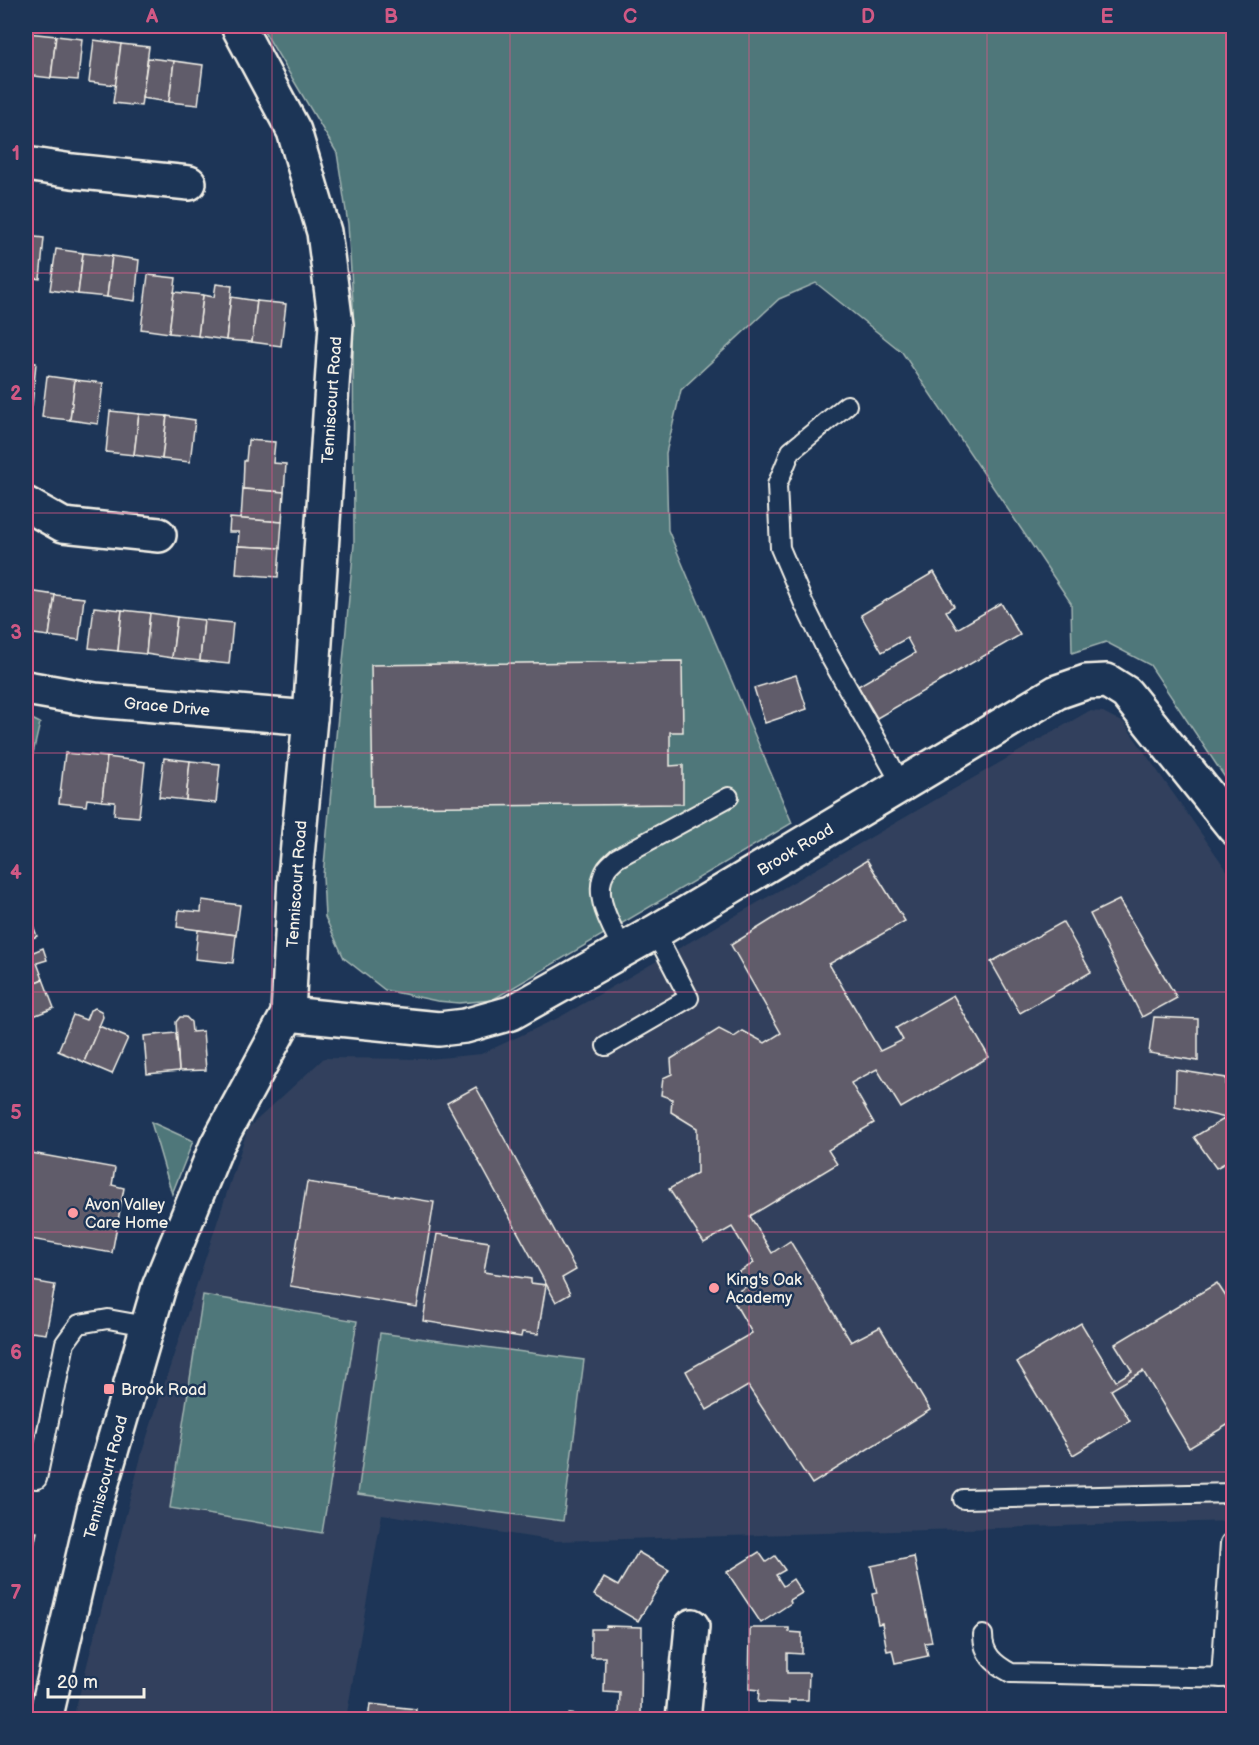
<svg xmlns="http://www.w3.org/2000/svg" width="1259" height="1745" viewBox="0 0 1259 1745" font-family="'Balsamiq Sans',sans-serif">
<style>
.built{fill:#31415d}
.green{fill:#4f777a;stroke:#a2b4b1;stroke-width:1.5}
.building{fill:#605c6b;stroke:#f4f1e8;stroke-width:1.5}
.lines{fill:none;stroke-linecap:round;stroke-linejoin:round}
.lane-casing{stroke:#f4f1e8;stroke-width:22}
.street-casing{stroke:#f4f1e8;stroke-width:38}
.secondary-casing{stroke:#f4f1e8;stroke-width:38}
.lane{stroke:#1d3557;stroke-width:18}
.street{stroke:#1d3557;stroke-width:33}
.secondary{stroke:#1d3557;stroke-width:33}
.grid{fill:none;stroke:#d15985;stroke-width:1.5;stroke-opacity:0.55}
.poi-dot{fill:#ff9aa2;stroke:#1d3557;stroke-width:2}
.labels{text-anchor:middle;stroke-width:5;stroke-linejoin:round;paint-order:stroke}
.street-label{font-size:16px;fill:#f4f1e8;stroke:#1d3557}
.poi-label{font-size:16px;fill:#f4f1e8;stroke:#1d3557;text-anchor:start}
.neatline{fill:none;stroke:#d15985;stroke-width:2}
.grid-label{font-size:20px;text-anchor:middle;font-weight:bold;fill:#d15985}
</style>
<rect width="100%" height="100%" fill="#1d3557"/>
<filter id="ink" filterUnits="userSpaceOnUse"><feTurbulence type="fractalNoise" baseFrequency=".0167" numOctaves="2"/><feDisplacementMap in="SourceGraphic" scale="12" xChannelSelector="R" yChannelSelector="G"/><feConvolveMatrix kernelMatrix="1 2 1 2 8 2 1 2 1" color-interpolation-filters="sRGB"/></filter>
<g filter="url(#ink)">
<path class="built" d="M1089,711l14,1 21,11 109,156v642l-677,20 -174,-27 -36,205 -241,1 -30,-9 68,-262 105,-321 76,-70 105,1 52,-5 79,-37z"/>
<g class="green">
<path d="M261,26h972v760l-5,-4 -78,-117 -44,-23 -34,11 -1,-50 -169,-251 -86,-69 -37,16 -98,91 -15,63 2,77 124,293 -300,177 -33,3 -22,-2 -52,-11 -41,-32 -19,-41 -2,-41 31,-332 -1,-241 -5,-79 -11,-71z"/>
<path d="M26,716l14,7 -9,39 -5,2z"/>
<path d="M151,1122l42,19 -21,53z"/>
<path d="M203,1295l154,26 -35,212 -152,-25z"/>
<path d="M380,1333l204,27 -21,161 -205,-27z"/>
</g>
<g class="building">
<path d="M27,33l29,3 -5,42 -25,-3z"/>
<path d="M56,36l26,3 -4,41 -27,-2z"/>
<path d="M94,40l27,4 -5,41 -27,-3z"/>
<path d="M121,44l28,3 -8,59 -28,-3z"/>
<path d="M148,58l26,3 -5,41 -27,-4z"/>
<path d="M174,61l29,4 -5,40 -29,-3z"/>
<path d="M26,236l18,2 -4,41 -14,-2z"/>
<path d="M56,249l27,4 -5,41 -28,-4z"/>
<path d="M83,253l29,3 -5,41 -29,-3z"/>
<path d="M112,256l27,4 -4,41 -28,-4z"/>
<path d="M148,275l28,3 -7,55 -28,-4z"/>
<path d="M216,284l16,2 -6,54 -28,-4 5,-41 11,2z"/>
<path d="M174,292l29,3 -5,41 -29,-3z"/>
<path d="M231,297l26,4 -5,41 -26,-2z"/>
<path d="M257,301l29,3 -5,42 -29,-4z"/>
<path d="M26,362l10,1 -4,43 -6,-1z"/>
<path d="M47,376l28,4 -5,40 -28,-3z"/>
<path d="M75,380l28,3 -5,41 -28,-4z"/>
<path d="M110,411l29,3 -5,41 -28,-3z"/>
<path d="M139,414l28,2 -5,43 -28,-4z"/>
<path d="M167,416l28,4 -5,42 -28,-3z"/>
<path d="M248,440l27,2 -2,21 13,1 -2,28 -41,-3 1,-28h2z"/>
<path d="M243,489l41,3 -2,30 -41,-3z"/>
<path d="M230,518l52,4 -2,26 -42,-2 1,-14h-10z"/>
<path d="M238,546l42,2 -2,29 -42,-3z"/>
<path d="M934,572l20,34 -8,5 11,18 44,-26 19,32 -143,83 -19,-32 57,-33 -8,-15 -25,14 -21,-37z"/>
<path d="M29,591l26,4 -6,41 -23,-3v-17z"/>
<path d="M55,595l29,3 -5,42 -30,-4z"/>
<path d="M94,607l28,3 -4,41 -29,-3z"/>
<path d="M122,610l28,3 -4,41 -28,-3z"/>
<path d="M150,613l27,4 -5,41 -26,-4z"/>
<path d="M177,617l27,3 -4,41 -28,-3z"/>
<path d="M204,620l29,3 -4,41 -29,-3z"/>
<path d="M682,661l1,71h-13v34l13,-1v39l-310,3 -2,-142z"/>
<path d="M796,675l11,34 -42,14 -11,-35z"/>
<path d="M65,753l42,4 -5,44 -15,-2 -1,7 -27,-3z"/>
<path d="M107,757l38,5 -6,55 -25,-2 1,-13 -13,-1z"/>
<path d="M164,758l26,3 -4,39 -27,-3z"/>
<path d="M190,761l30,3 -4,39 -30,-3z"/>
<path d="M867,860l38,61 -76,43 51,87 23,-11 -7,-12 57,-33 36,62 -88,51 -24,-39 -26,14 23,40 -46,27 9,14 -87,52 22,37 18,-12 61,101 29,-15 50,83 -118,74 -64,-98 -41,24 -21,-39 66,-38 -22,-38 16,-8 -9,-14 17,-10 -22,-36 -28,16 -35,-54 28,-16v-45l-26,-16 1,-13 -11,-4 2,-17 9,-4 -1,-15 48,-30 15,8 9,-6 22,12 16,-10 -50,-88z"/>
<path d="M202,900l38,5 -4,30 -59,-8 2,-17 22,2z"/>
<path d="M1119,900l58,98 -35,19 -52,-103z"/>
<path d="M27,909l10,27 -11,5v-31z"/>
<path d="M1063,922l28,50 -71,41 -29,-51z"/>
<path d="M198,930l38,5 -3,28 -38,-4z"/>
<path d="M43,948l4,12 -10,3 6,16 -17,7v-31z"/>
<path d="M43,979l11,29 -28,11v-33z"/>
<path d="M95,1008l6,3 2,6 -19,45 -26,-11 15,-36 13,5 4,-10z"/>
<path d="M180,1017h6l5,5 1,10 11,-1 3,39 -27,1 -3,-49z"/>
<path d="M1154,1017l44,2v42l-49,-8z"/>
<path d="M99,1026l29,12 -16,36 -28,-12z"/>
<path d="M176,1033l3,38 -32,3 -3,-38z"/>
<path d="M1176,1070l50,8v40l-51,-12z"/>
<path d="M476,1087l100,183 -14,8 8,16 -14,8 -109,-199z"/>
<path d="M1234,1113v45l-18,10 -22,-31z"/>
<path d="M26,1152l89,16 -3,17 12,3 -12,65 -81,-14 -5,31z"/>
<path d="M307,1182l127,20 -17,105 -127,-21z"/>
<path d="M437,1234l52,8 -5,30 47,7v4l15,2 -8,49 -16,-2 -1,5 -98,-16z"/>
<path d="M26,1280l29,5 -9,49 -15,-2 -3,18 -2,-1z"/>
<path d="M1217,1283l17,26v112l-45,27 -46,-77 -32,19 19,31 -57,34 -56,-93 64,-39 35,58 16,-10 -17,-27z"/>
<path d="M26,1530l11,2 -6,27 -5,-1z"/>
<path d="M638,1552l31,18 -31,51 -44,-26 10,-17 14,8z"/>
<path d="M759,1552l7,10 9,-6 10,14 -9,5 7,11 10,-7 9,14 -12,7 1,3 -30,20 -34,-51z"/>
<path d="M914,1557l18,85 -7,1 3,13 -33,7 -3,-13 -5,1 -5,-28 -4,1 -6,-30 5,-1 -6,-27z"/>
<path d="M606,1626l36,1 -1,90 -22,-1 1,-23 -16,-1 1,-35h-14v-28h14z"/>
<path d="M750,1628h39v4l13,1v21l-15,-1v20h22l-1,27h-19v3l-31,-1 1,-12 -10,-1z"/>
<path d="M370,1704l46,5 -1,11h-47z"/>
<path d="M569,1714l59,6h-59z"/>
<path d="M508,1716v4h-47v-3z"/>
</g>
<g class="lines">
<g class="lane-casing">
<g id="lane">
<path d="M847,405l-56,46 -14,34 3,63 24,56 25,51 73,130"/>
<path d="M623,950c-11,-24 -33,-56 -16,-82 3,-4 7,-7 10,-10l112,-61"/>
<path d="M606,1046l83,-48 -34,-66"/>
<path d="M26,1478l11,1 28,-136 14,-19 29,-5 39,7"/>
<path d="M963,1499l271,-6"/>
<path d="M983,1635c0,19 11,29 28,38l223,5"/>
<path d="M1221,1678l9,-135"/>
</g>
</g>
<g class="street-casing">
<g id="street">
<path d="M26,164l46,7 117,12"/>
<path d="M26,504l37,21 96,10"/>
<path d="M26,688l69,12 215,18"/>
<path d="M288,1014l151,15 26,-3 46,-13 144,-81 402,-240 29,-10 21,-1 19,12 108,135"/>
<path d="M683,1720l9,-94"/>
</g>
</g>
<g class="secondary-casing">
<path id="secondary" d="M45,1720l49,-210 65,-223 58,-142 71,-131 7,-137 15,-159 26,-393 -12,-93 -30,-101 -56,-105"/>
</g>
<use href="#lane" class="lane"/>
<use href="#street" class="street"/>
<use href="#secondary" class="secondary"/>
</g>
</g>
<path class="grid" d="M272,26v1694M510,26v1694M749,26v1694M987,26v1694M26,273h1208M26,513h1208M26,753h1208M26,992h1208M26,1232h1208M26,1472h1208"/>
<g class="poi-dot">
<circle cx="73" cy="1213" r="6"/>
<circle cx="714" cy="1288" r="6"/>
<rect x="103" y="1383" width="12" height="12" rx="3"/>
</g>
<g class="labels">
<g class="street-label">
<text transform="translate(331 400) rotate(-86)" y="6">Tenniscourt Road</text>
<text transform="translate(167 706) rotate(5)" y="6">Grace Drive</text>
<text transform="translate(795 849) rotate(-31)" y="6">Brook Road</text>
<text transform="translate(296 884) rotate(-86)" y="6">Tenniscourt Road</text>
<text transform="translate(105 1477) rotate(-75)" y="6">Tenniscourt Road</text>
</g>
<g class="poi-label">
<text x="85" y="1210">Avon Valley<tspan x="85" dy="18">Care Home</tspan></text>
<text x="726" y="1285">King's Oak<tspan x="726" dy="18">Academy</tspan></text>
<text x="121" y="1395">Brook Road</text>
</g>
</g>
<rect width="1259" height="1745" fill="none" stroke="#1d3557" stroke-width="66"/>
<path d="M48 1688v9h96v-9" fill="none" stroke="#f4f1e8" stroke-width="3"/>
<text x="57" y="1688" font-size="18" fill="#f4f1e8" stroke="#1d3557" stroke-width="4.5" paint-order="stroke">20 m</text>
<rect x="33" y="33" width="1193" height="1679" class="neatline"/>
<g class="grid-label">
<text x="152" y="23">A</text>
<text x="391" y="23">B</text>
<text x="630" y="23">C</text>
<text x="868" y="23">D</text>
<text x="1107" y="23">E</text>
<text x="16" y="160">1</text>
<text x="16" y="400">2</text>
<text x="16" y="639">3</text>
<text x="16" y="879">4</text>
<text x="16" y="1119">5</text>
<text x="16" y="1359">6</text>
<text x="16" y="1599">7</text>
</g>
</svg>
